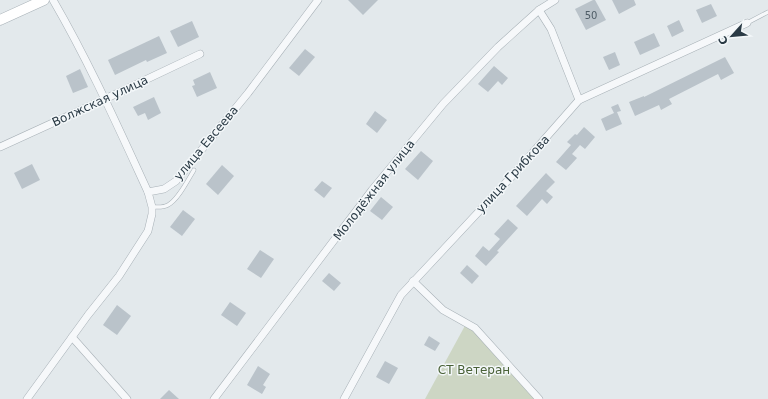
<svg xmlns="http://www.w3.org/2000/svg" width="768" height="399" viewBox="0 0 768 399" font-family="'DejaVu Sans',sans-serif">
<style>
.green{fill:#cdd6c4}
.building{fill:#bac3ca}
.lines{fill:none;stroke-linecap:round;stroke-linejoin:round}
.lane-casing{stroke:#a8b1b7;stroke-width:4.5}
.street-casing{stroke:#a8b1b7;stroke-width:8}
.secondary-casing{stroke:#a8b1b7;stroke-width:11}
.lane{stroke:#f6f8fa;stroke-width:3.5}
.street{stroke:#f6f8fa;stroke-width:7}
.secondary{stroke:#fff;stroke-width:10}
.labels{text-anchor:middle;stroke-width:3;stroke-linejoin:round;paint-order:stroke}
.number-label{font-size:10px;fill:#4e5c66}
.street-label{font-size:12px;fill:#2a3a45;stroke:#f3f7f9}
.park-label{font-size:12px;fill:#496137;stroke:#f3f7f9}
</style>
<rect width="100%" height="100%" fill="#e3e9ec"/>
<path class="green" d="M467,322l74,77h-116z"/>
<g class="building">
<path d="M348,0h30l-15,15z"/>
<path d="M593,0h2l11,20 -20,10 -11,-21z"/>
<path d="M612,0h22l2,5 -17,9z"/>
<path d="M711,4l6,12 -15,7 -6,-13z"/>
<path d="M679,20l5,11 -12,6 -5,-11z"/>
<path d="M192,21l7,16 -21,10 -8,-16z"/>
<path d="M654,33l6,13 -20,9 -6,-13z"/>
<path d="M159,36l8,17 -20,9 -1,-2 -31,15 -7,-15z"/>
<path d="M305,49l10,8 -16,19 -10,-8z"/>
<path d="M615,52l5,13 -11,5 -6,-13z"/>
<path d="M725,57l9,16 -13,7 -3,-6 -49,25 3,5 -11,6 -2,-5 -24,11 -6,-14 15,-6v1z"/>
<path d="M494,66l14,12 -6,7 -4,-4 -10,11 -10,-8z"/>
<path d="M80,69l8,18 -15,6 -7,-17z"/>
<path d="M210,72l7,16 -20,9 -5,-11 3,-1 -2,-5z"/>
<path d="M154,97l7,16 -13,7 -3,-7 -7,3 -5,-9z"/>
<path d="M618,104l3,7 -4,1 5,12 -16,7 -5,-12 13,-6 -3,-6z"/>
<path d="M375,111l12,9 -10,13 -11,-9z"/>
<path d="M584,127l11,10 -10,12 -5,-4 -8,9 5,4 -11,12 -10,-8 15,-17 -4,-3 8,-8 2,1z"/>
<path d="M421,151l12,10 -15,19 -13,-11z"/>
<path d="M32,164l8,16 -18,9 -8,-16z"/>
<path d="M222,165l12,11 -16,19 -12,-11z"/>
<path d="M546,173l9,9 -9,9 7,6 -6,7 -5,-5 -15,17 -11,-10z"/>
<path d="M322,181l10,7 -8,10 -10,-8z"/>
<path d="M381,197l12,10 -11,13 -12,-9z"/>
<path d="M183,210l12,9 -13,17 -12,-9z"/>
<path d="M508,219l10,9 -21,23 2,1 -13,14 -11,-10 8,-10 6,5 11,-12 -6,-5z"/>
<path d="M260,250l14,9 -13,19 -14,-9z"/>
<path d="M467,265l12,11 -7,8 -12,-11z"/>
<path d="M329,273l12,10 -7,8 -12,-10z"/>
<path d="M230,302l16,11 -9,13 -16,-11z"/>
<path d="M117,305l14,11 -14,19 -14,-10z"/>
<path d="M429,336l11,7 -5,8 -11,-6z"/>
<path d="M385,361l13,7 -9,16 -13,-7z"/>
<path d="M258,366l12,8 -7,11 3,2 -4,7 -15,-9z"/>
<path d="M169,390l10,9h-19z"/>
</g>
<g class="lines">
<g class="lane-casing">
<g id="lane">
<path d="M747,23l21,-11"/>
<path d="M152,207c6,0 11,1 16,-2 10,-5 20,-25 26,-35"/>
</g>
</g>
<g class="street-casing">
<g id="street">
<path d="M53,0c36,62 65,127 95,192"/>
<path d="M539,10l12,19 28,71"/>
<path d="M0,147l105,-48 95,-45"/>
<path d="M413,281l30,29 32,18 64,71"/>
<path d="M72,337l55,62"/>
<path d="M27,399l61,-84 31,-39 29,-45 4,-17v-7l-4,-15 16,-3 12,-8 72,-88 70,-93"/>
<path d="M214,399l158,-209 71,-86 55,-57 41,-37 16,-10"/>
<path d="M344,399l57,-104 112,-120 66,-75 168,-77"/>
</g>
</g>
<g class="secondary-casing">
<path id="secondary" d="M0,20l44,-20"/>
</g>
<use href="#lane" class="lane"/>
<use href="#street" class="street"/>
<use href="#secondary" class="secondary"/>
</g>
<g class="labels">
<g class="number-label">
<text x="591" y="19">50</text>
</g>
<g class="street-label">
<text transform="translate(100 101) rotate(-25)" y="4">Волжская улица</text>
<text transform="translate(206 143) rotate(-50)" y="4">улица Евсеева</text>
<text transform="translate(513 174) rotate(-47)" y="4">улица Грибкова</text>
<text transform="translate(374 190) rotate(-52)" y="4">Молодёжная улица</text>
</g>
<g class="park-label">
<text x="474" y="374">СТ Ветеран</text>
</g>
</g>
<g transform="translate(732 36) rotate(243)" stroke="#f3f7f9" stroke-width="3" paint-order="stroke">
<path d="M0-3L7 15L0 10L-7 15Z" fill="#2a3a45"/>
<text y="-6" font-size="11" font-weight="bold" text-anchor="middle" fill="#2a3a45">С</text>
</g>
</svg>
